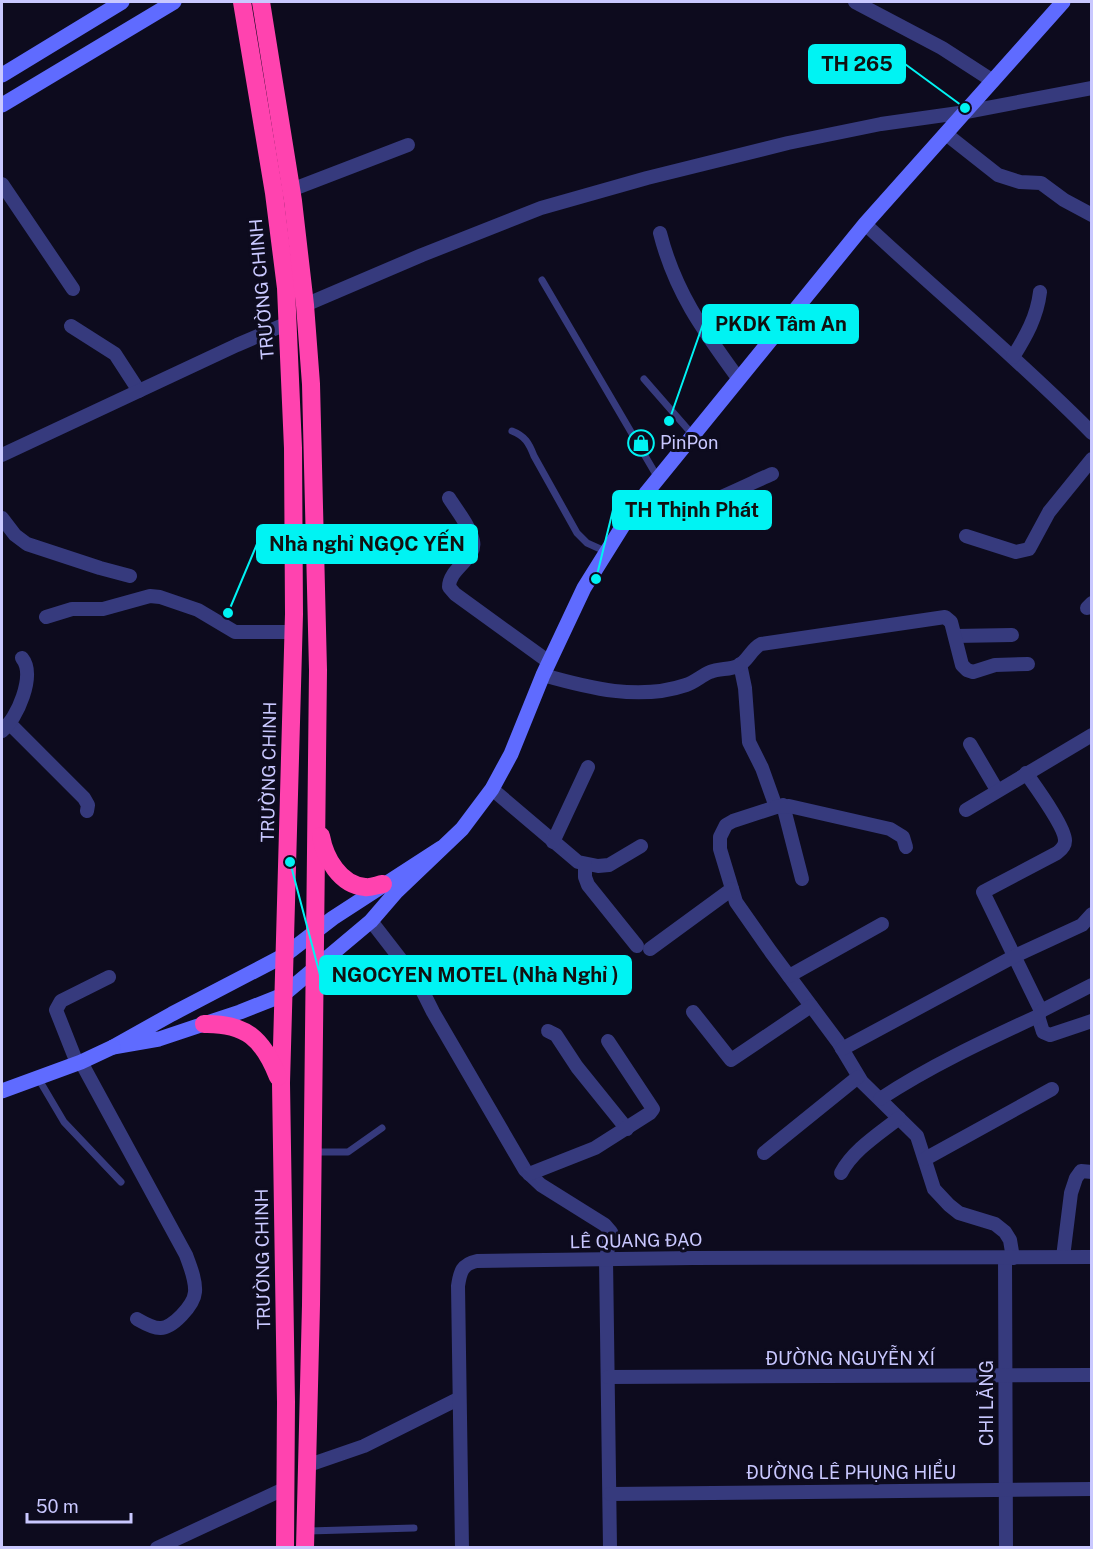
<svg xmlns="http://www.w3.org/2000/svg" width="1093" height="1549" viewBox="0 0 1093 1549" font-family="'Public Sans',sans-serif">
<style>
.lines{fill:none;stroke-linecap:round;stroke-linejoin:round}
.lane{stroke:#363a7d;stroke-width:7}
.street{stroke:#363a7d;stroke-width:14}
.secondary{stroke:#5f6bff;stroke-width:15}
.highway{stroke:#ff43af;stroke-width:18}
.labels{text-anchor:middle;stroke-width:6;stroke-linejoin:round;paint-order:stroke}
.street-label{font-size:18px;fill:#c9c8ff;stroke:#0d0b1e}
.poi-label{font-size:18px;fill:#c9c8ff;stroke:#0d0b1e;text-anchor:start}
.leader{fill:none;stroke:#00f3f3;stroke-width:2}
.callout-dot{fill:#00f3f3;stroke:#0d0b1e;stroke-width:2}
.callout{fill:#00f3f3;stroke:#00f3f3;stroke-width:2}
.callout-label{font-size:20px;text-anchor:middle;font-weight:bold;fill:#111}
</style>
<rect width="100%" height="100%" fill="#0d0b1e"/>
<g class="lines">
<g class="lane">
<path d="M542,280l116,198"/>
<path d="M644,379l48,55"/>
<path d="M512,431c13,5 17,12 22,25l43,77 10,10 20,9"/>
<path d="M38,1078l26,44 57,60"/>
<path d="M313,1152h35l34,-24"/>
<path d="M308,1531l106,-3"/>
</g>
<g class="street">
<path d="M855,2l87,46 51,33"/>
<path d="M946,134l52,41 22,7 21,1 23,17 28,15"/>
<path d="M2,184l71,105"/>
<path d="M291,190l117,-45"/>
<path d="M865,224c75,70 155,136 227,209"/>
<path d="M660,233c15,59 43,97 78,145"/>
<path d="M305,305l117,-50 119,-47 106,-30 141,-35 93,-19 85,-12 126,-24"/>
<path d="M71,326l44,28 24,37"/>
<path d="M1013,357c13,-21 24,-40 27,-65"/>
<path d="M2,455l235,-110 51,-22"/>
<path d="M647,492c7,7 16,18 25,21 12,4 85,-33 100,-39"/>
<path d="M449,498c8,13 21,28 24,43 4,18 -24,27 -24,46l6,7 94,68"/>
<path d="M2,518l13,17 12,9 73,24 30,8"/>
<path d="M966,536l50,16 13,-3 20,-37 43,-53"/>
<path d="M1087,608l5,-5"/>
<path d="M46,617l26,-8h31l47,-13 10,1 38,13 37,22h58"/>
<path d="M955,636l57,-1"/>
<path d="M740,664l5,24 4,54 13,26 14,39 -43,14 -7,4 -6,12v12l16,53 35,50 67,90 24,40 55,54 17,53 15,16 10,8 36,11 10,8 5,8 3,18"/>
<path d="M543,675c46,13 96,26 143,10 9,-3 16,-10 24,-13 9,-4 19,-2 28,-6 10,-5 13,-17 23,-22l184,-27 6,5 11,43 5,5 6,2 22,-7 33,-1"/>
<path d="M9,723l75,75 4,7 -1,6"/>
<path d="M2,731c15,-12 34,-56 20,-73"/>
<path d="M970,744l27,46"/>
<path d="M1026,773c9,13 40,55 39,68 0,5 -4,9 -8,12l-74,39 58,119"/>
<path d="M492,789l86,73 20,4 11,-1 32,-19"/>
<path d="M783,805l19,74"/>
<path d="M776,807l13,-1 101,23 13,8 3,10"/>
<path d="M966,810l126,-75"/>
<path d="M553,842l35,-75"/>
<path d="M585,864v13l3,8 49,61"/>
<path d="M371,921l41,53 10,16 11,22 92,158 16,15 64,40 6,7 -5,27 4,289"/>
<path d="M650,949l82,-60"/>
<path d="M789,976l93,-52"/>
<path d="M693,1012l38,48 80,-54"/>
<path d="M1038,1016l5,16 7,3 42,-14"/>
<path d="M548,1031l8,4 21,32 50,62"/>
<path d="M842,1049l173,-93 67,-31 10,-11"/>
<path d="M81,1062l105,193c4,11 10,25 9,37 -1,13 -23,37 -35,36 -8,0 -16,-5 -23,-9"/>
<path d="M77,1063l-21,-53 5,-9 48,-24"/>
<path d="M880,1099c50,-33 104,-58 158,-83l3,-5 51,-26"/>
<path d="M764,1153l94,-76"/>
<path d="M925,1159l127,-70"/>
<path d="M841,1173c12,-23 38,-39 58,-55"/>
<path d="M529,1174l66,-26 55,-35 3,-4 -45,-68"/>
<path d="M1063,1257l8,-64 5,-15 5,-7 11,1"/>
<path d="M1005,1258l1,290"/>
<path d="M608,1377l484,-2"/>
<path d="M306,1466l58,-20 94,-47"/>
<path d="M610,1494l482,-5"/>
<path d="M157,1548l129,-60"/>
<path d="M462,1548l-4,-262c2,-14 4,-22 19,-25l216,-3 399,-1"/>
</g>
<g class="secondary">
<path d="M2,75l120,-73"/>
<path d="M2,105l172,-103"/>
<path d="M441,848l-108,70 -48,37 -113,59 -59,33 46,-8 81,-27 43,-17 88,-74 25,-29 66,-63 30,-40 19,-35 32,-79 41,-87 40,-64 23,-32 218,-268 198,-222"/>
<path d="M2,1091l79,-29 32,-15"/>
</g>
<g class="highway">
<path d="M242,2l32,191 12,95 7,160 1,166 -13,469 5,319 -1,146"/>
<path d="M261,2l32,199 12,104 6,79 7,286 -7,635 -6,243"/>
<path d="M321,836c4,22 19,49 44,51 6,1 12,-2 18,-3"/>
<path d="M204,1024c42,-1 59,15 74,53"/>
</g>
</g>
<defs>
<g id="shop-ring" transform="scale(1.35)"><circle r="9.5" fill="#0d0b1e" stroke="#00f3f3" stroke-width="1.5"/><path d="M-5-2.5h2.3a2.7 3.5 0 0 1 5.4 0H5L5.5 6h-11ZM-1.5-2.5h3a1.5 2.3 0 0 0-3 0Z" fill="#00f3f3"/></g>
</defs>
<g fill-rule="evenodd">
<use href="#shop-ring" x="641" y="443"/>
</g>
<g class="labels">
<g class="street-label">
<text transform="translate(262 289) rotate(-95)" y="6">TRƯỜNG CHINH</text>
<text transform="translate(269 772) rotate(-89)" y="6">TRƯỜNG CHINH</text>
<text transform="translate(636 1241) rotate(-1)" y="6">LÊ QUANG ĐẠO</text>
<text transform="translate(263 1259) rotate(-91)" y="6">TRƯỜNG CHINH</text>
<text x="850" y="1365">ĐƯỜNG NGUYỄN XÍ</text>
<text transform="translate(987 1403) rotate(-90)" y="6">CHI LĂNG</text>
<text x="851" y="1479">ĐƯỜNG LÊ PHỤNG HIỂU</text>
</g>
<g class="poi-label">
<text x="660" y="449">PinPon</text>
</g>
</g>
<path class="leader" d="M965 108L905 64M669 421L703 324M596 579L613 510M228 613L257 544M290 862L320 975"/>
<g class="callout-dot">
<circle cx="965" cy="108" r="6"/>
<circle cx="669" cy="421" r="6"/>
<circle cx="596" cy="579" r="6"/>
<circle cx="228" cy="613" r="6"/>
<circle cx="290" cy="862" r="6"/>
</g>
<g class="callout">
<rect x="809" y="45" width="96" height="38" rx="6"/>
<rect x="703" y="305" width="155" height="38" rx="6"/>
<rect x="613" y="491" width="158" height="38" rx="6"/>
<rect x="257" y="525" width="220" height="38" rx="6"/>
<rect x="320" y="956" width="311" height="38" rx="6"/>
</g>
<g class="callout-label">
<text x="857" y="71">TH 265</text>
<text x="781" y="331">PKDK Tâm An</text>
<text x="692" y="517">TH Thịnh Phát</text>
<text x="367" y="551">Nhà nghỉ NGỌC YẾN</text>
<text x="475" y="982">NGOCYEN MOTEL (Nhà Nghỉ )</text>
</g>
<rect width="1093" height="1549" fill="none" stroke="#c9c8ff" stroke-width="6"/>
<path d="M27 1513v9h104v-9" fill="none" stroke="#c9c8ff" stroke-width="3"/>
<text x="36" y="1513" font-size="18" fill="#c9c8ff" stroke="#0d0b1e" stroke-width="4.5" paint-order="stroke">50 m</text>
</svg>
